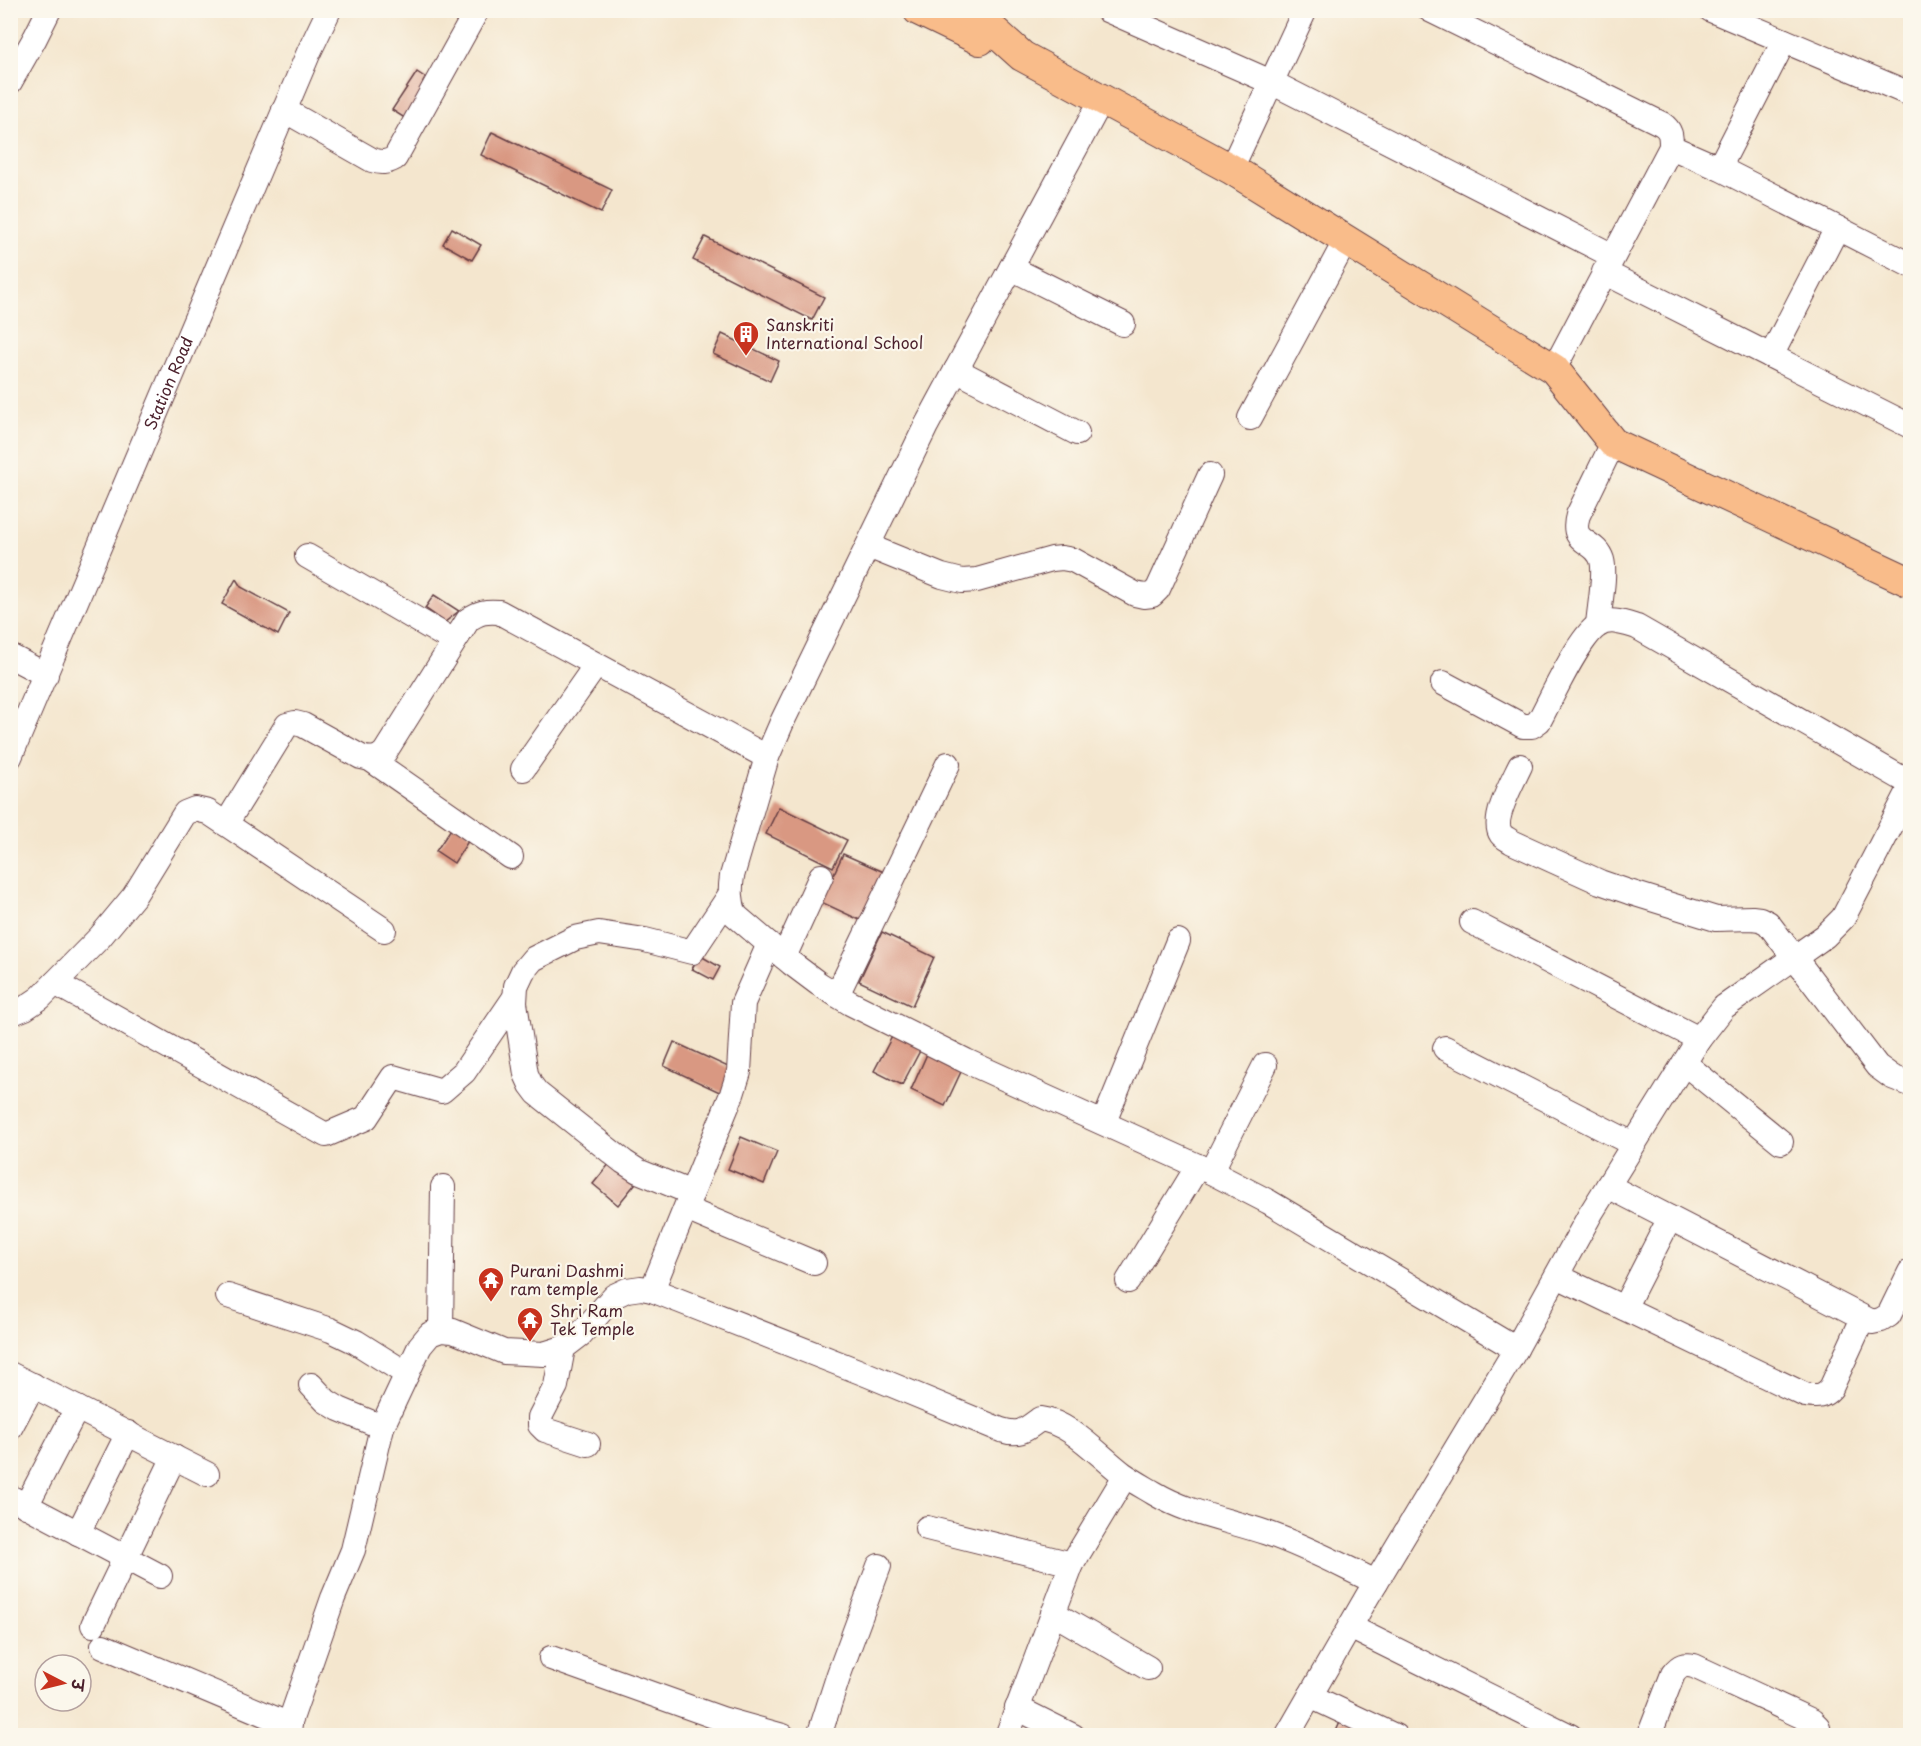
<svg xmlns="http://www.w3.org/2000/svg" width="1921" height="1746" viewBox="0 0 1921 1746" font-family="'Playpen Sans','Playpen Sans Deva',sans-serif">
<style>
.building{fill:#d99882}
.lines{fill:none;stroke-linecap:round;stroke-linejoin:round}
.minor-casing{stroke:#643d43;stroke-width:26}
.major-casing{stroke:#643d43;stroke-width:32}
.minor{stroke:#fff;stroke-width:24}
.major{stroke:#f9bc8a;stroke-width:30}
.labels{text-anchor:middle;stroke-width:4.5;stroke-linejoin:round;paint-order:stroke}
.poi-label{font-size:16px;fill:#4a1f2b;stroke:#fbf7ec;text-anchor:start}
.street-label{font-size:16px;fill:#4a1f2b;stroke:#fbf7ec}
</style>
<rect width="100%" height="100%" fill="#fbf7ec"/>
<filter id="ink" filterUnits="userSpaceOnUse"><feTurbulence type="fractalNoise" baseFrequency=".0167" numOctaves="2"/><feDisplacementMap in="SourceGraphic" scale="12" xChannelSelector="R" yChannelSelector="G"/><feConvolveMatrix kernelMatrix="1 2 1 2 8 2 1 2 1" color-interpolation-filters="sRGB"/></filter>
<filter id="wash" filterUnits="userSpaceOnUse"><feTurbulence type="fractalNoise" baseFrequency=".008" numOctaves="4" result="noise"/><feDisplacementMap in="SourceGraphic" scale="24" xChannelSelector="R" yChannelSelector="G"/><feGaussianBlur stdDeviation="1.35" result="paint"/><feColorMatrix in="noise" values="0 0 0 0 0 0 0 0 0 0 0 0 0 0 0 0 0 1.4 0 .05"/><feComposite in="paint" operator="in"/></filter>
<g filter="url(#wash)">
<rect width="100%" height="100%" fill="#f4e6ce"/>
<g id="blocks">
<g class="building">
<path d="M417,72l18,12 -24,38 -19,-12z"/>
<path d="M492,132l120,58 -11,23 -120,-58z"/>
<path d="M452,228l29,17 -9,15 -29,-16z"/>
<path d="M705,237l119,60 -12,23 -119,-60z"/>
<path d="M722,334l57,27 -9,20 -57,-27z"/>
<path d="M236,579l5,8 48,26 -11,22 -56,-31z"/>
<path d="M434,595l25,16 -14,11 -20,-14z"/>
<path d="M779,807l68,33 -14,27 -67,-33z"/>
<path d="M455,823l17,12 -18,28 -18,-12z"/>
<path d="M843,854l43,19 -22,49 -43,-20z"/>
<path d="M882,932l52,25 -22,49 -53,-25z"/>
<path d="M699,955l21,12 -7,13 -21,-11z"/>
<path d="M895,1031l28,14 -21,40 -28,-14z"/>
<path d="M674,1042l65,30 -11,24 -64,-30z"/>
<path d="M931,1045l35,16 -21,45 -34,-16z"/>
<path d="M741,1137l36,15 -13,32 -36,-15z"/>
<path d="M610,1163l25,21 -17,21 -25,-21z"/>
<path d="M1341,1720l29,16h-36z"/>
</g>
</g>
</g>
<g filter="url(#ink)">
<use href="#blocks" fill-opacity="0" stroke="#643d43" stroke-width="1.5"/>
<g class="lines">
<g class="minor-casing">
<g id="minor">
<path d="M1107,10l164,72 342,174"/>
<path d="M1430,10l232,114c9,6 9,12 9,23l-117,222"/>
<path d="M1711,10l199,84"/>
<path d="M1784,41l-65,127 191,97"/>
<path d="M10,82l25,-44 14,-28"/>
<path d="M1102,99l-176,327 -143,294 -16,37 -35,119c-2,14 -2,24 3,39l56,48 28,21 31,19 116,58 245,111 58,30 247,147"/>
<path d="M284,110l88,50c9,3 14,3 23,-2l82,-148"/>
<path d="M1671,147l48,21"/>
<path d="M1231,169l74,-159"/>
<path d="M1011,268l112,56"/>
<path d="M1604,272l306,154"/>
<path d="M1771,356l66,-128"/>
<path d="M956,370l121,63"/>
<path d="M1250,418l96,-178"/>
<path d="M868,546l74,30 20,5 15,-1 75,-21 10,-1 11,2 62,34 9,2 8,-1 6,-6 52,-114"/>
<path d="M307,556l147,85"/>
<path d="M1598,625c1,-16 8,-51 4,-65 -7,-22 -33,-14 -24,-45l35,-72"/>
<path d="M10,656l36,19"/>
<path d="M1443,683l80,43h9l7,-5c12,-22 39,-82 58,-95 12,-9 27,-3 40,1l273,156"/>
<path id="s1" d="M10,757l299,-705 20,-42"/>
<path d="M370,759l141,98"/>
<path d="M1520,766c-7,15 -29,54 -19,68 2,3 8,6 11,8l88,40 29,10 87,27 36,-1 8,1 8,4 109,143 15,11 18,7"/>
<path d="M523,769l73,-104"/>
<path d="M226,824l61,-99 8,-2 8,2 58,32c11,3 17,2 24,-5l83,-132c11,-8 18,-9 31,-8l268,145"/>
<path d="M1472,922l227,117"/>
<path d="M784,957l37,-81"/>
<path d="M55,983l271,152 40,-17 27,-41 49,14 22,-19 51,-75"/>
<path d="M837,995l111,-231"/>
<path d="M10,1014l15,-6 15,-10 60,-61 34,-41 51,-83 10,-4 13,3 176,118"/>
<path d="M1445,1048l188,96"/>
<path d="M1684,1063l97,79"/>
<path d="M1104,1122l74,-181"/>
<path d="M1211,1172l54,-107"/>
<path d="M1608,1186l264,136 9,-2 8,-5 21,-43"/>
<path d="M692,1193l-54,-22 -14,-9 -87,-69 -6,-8 -5,-11 -11,-71 1,-17 7,-15 10,-12 42,-21 24,-5 46,7 47,12 38,-57"/>
<path d="M686,1209l128,54"/>
<path d="M1557,1276l248,119c12,2 18,2 26,-7l32,-70"/>
<path d="M1128,1281l70,-115"/>
<path d="M652,1290l80,-196 7,-22 4,-69 26,-59"/>
<path d="M228,1296l103,34 25,12 51,32"/>
<path d="M1624,1308l46,-90"/>
<path d="M441,1330l2,-143"/>
<path d="M563,1348l-7,38 -16,31v8l5,5 43,14"/>
<path d="M10,1374l197,100"/>
<path d="M311,1385l15,16 13,8 43,18"/>
<path d="M10,1428l23,-43"/>
<path d="M10,1497l150,79"/>
<path d="M26,1506l51,-98"/>
<path d="M927,1528l145,36"/>
<path d="M78,1533l50,-100"/>
<path d="M1053,1613l95,55"/>
<path d="M93,1625l81,-168"/>
<path d="M1350,1627l220,109"/>
<path d="M103,1646l187,79"/>
<path d="M551,1658l171,61 61,17"/>
<path d="M1310,1696l85,40"/>
<path d="M1017,1708l56,28"/>
<path d="M285,1736l48,-138 20,-48 29,-123 38,-81 10,-12 11,-4 12,1 51,21 40,2 19,-6 17,-13 34,-39 13,-6 14,-2 11,2 216,85 133,55c19,6 24,0 39,-11 30,3 59,37 83,55 10,7 21,13 31,19 35,21 75,27 113,40 38,13 73,32 109,49"/>
<path d="M819,1736l20,-62 40,-108"/>
<path d="M1007,1736l65,-172 53,-88"/>
<path d="M1287,1736l80,-139 149,-248 75,-136 108,-174 25,-32 101,-71 18,-18 67,-129"/>
<path d="M1649,1736l24,-62c7,-9 11,-10 21,-8l118,55 6,6 2,9"/>
</g>
</g>
<g class="major-casing">
<g id="major">
<path d="M918,10l62,30"/>
<path d="M961,10l21,10 40,36 209,113 323,200 59,74 297,139"/>
</g>
</g>
<use href="#minor" class="minor"/>
<use href="#major" class="major"/>
</g>
</g>
<defs>
<g id="building-pin" transform="scale(1.35)"><path d="M0 17L-7.5 6A9.5 9.5 0 1 1 7.5 6Z" fill="#c8321e" stroke="#fbf7ec"/><path d="M-4-6H4V6H1V3H-1V6H-4ZM-2.5-4.3h1.7v1.8h-1.7ZM.8-4.3h1.7v1.8H.8ZM-2.5-1h1.7V.8h-1.7ZM.8-1h1.7V.8H.8Z" fill="#fff"/></g>
<g id="temple-pin" transform="scale(1.35)"><path d="M0 17L-7.5 6A9.5 9.5 0 1 1 7.5 6Z" fill="#c8321e" stroke="#fbf7ec"/><path d="M0-6L5-2H3V0L6.5 2.5H4V6H1.5V3h-3V6H-4V2.5H-6.5L-3 0V-2H-5Z" fill="#fff"/></g>
</defs>
<g fill-rule="evenodd">
<use href="#building-pin" x="746" y="334"/>
<use href="#temple-pin" x="491" y="1280"/>
<use href="#temple-pin" x="530" y="1320"/>
</g>
<g class="labels">
<g class="poi-label">
<text x="766" y="331">Sanskriti<tspan x="766" dy="18">International School</tspan></text>
<text x="510" y="1277">Purani Dashmi<tspan x="510" dy="18">ram temple</tspan></text>
<text x="550" y="1317">Shri Ram<tspan x="550" dy="18">Tek Temple</tspan></text>
</g>
<g class="street-label">
<text dy="6" stroke="none"><textPath href="#s1" startOffset="406">Station Road</textPath></text>
</g>
</g>
<rect width="1921" height="1746" fill="none" stroke="#fbf7ec" stroke-width="36"/>
<g transform="translate(63 1683) rotate(97)"><circle r="28" fill="#fbf7ec" stroke="#b4a19f" stroke-width="1.5"/>
<path d="M0-4.5L10 22L0 15L-10 22Z" fill="#c8321e"/>
<text y="-9" font-size="16" font-weight="bold" text-anchor="middle" fill="#4a1f2b">उ</text>
</g>
</svg>
